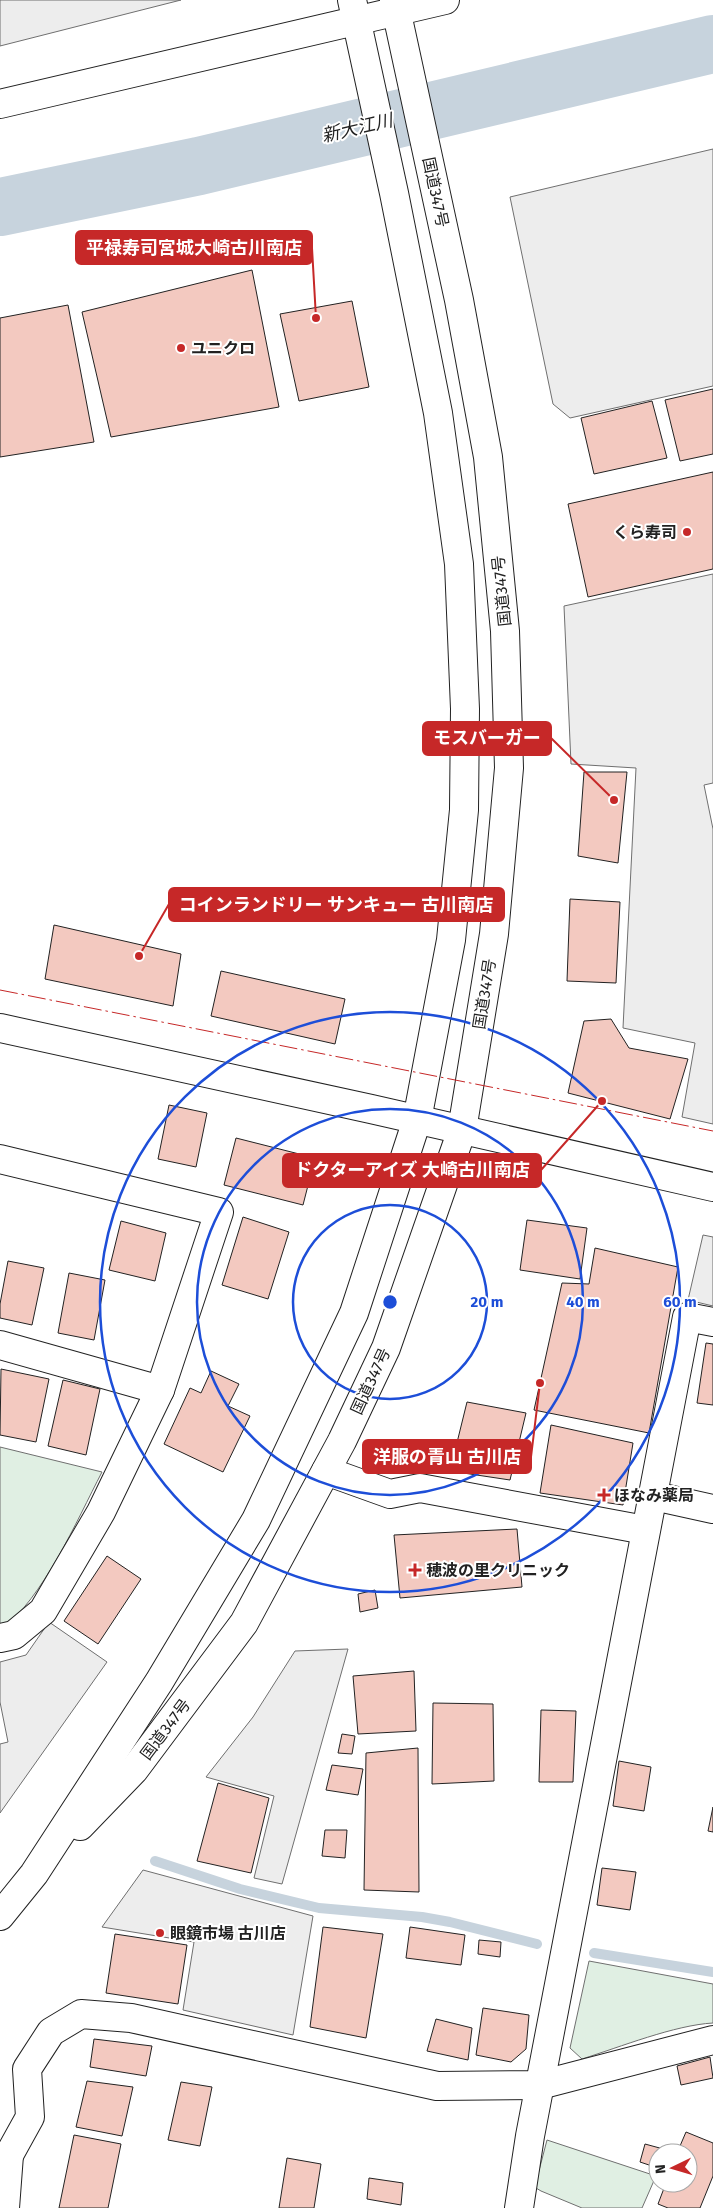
<svg xmlns="http://www.w3.org/2000/svg" width="713" height="2208" viewBox="0 0 713 2208" font-family="'Fira Sans','Noto Sans JP',sans-serif">
<style>
.green{fill:#e0efe3;stroke:#6f6f6f}
.parking{fill:#ededed;stroke:#6f6f6f}
.lines{fill:none;stroke-linecap:round;stroke-linejoin:round}
.stream{stroke:#c7d3dd;stroke-width:10}
.river{stroke:#c7d3dd;stroke-width:58}
.building{fill:#f3c9c0;stroke:#222}
.minor-casing{stroke:#222;stroke-width:30}
.highway-casing{stroke:#222;stroke-width:30}
.minor{stroke:#fff;stroke-width:28}
.highway{stroke:#fff;stroke-width:28}
.power{stroke:#c62828;stroke-width:1;stroke-dasharray:18 4 2.5 4;stroke-linecap:butt}
.ring{fill:none;stroke:#1d4ed8;stroke-width:2.5}
.poi-dot{fill:#c62828;stroke:#fff;stroke-width:2}
.labels{text-anchor:middle;stroke-width:4;stroke-linejoin:round;paint-order:stroke}
.street-label{font-size:16px;fill:#222;stroke:#fff}
.poi-label{font-size:16px;font-weight:bold;fill:#222;stroke:#fff;text-anchor:start}
.water-label{font-size:18px;font-style:italic;fill:#222;stroke:#fff}
.centre{fill:#1d4ed8;stroke:#fff;stroke-width:2.5}
.ring-label{font-size:15px;text-anchor:middle;font-weight:bold;fill:#1d4ed8;stroke:#fff;stroke-width:4;stroke-linejoin:round;paint-order:stroke}
.leader{fill:none;stroke:#c62828;stroke-width:2}
.callout-dot{fill:#c62828;stroke:#fff;stroke-width:2}
.callout{fill:#c62828;stroke:#c62828;stroke-width:2}
.callout-label{font-size:18px;text-anchor:middle;font-weight:bold;fill:#fff}
</style>
<rect width="100%" height="100%" fill="#fff"/>
<g class="green">
<path d="M0,1447l102,25c-26,50 -58,125 -102,159z"/>
<path d="M589,1961l124,23v39c-38,2 -93,24 -131,36l-12,-11z"/>
<path d="M547,2140l109,36 -14,32h-60l-41,-17 -5,-3v-6z"/>
</g>
<g class="parking">
<path d="M0,0h181l-181,46z"/>
<path d="M713,149v237l-143,32 -17,-14 -43,-207z"/>
<path d="M713,574v209l-9,2 9,44v295l-31,-7 13,-74 -72,-15 13,-260 -65,-4 -7,-158z"/>
<path d="M703,1235l10,2v69l-25,-6z"/>
<path d="M49,1622l58,40 -107,151v-69l8,-2 -8,-40v-40l26,-7z"/>
<path d="M348,1649l-66,235 -28,-6 20,-82 -68,-19 47,-60 42,-66z"/>
<path d="M143,1870l170,46 -20,119 -110,-25 11,-68 -92,-15z"/>
</g>
<g class="lines">
<g class="stream">
<path d="M155,1861l85,28 79,19 103,9 28,5 87,22"/>
<path d="M594,1953l119,19"/>
</g>
<path class="river" d="M0,207l199,-41 514,-122"/>
</g>
<g class="building">
<path d="M252,270l27,137 -168,30 -29,-125z"/>
<path d="M352,301l17,86 -70,14 -19,-87z"/>
<path d="M68,305l26,137 -94,15v-139z"/>
<path d="M713,389v65l-33,7 -15,-61z"/>
<path d="M652,401l15,57 -73,16 -13,-56z"/>
<path d="M713,472v97l-125,28 -20,-93z"/>
<path d="M584,772h43l-9,91 -40,-7z"/>
<path d="M570,899l50,3 -4,81 -49,-2z"/>
<path d="M54,925l127,29 -8,52 -128,-27z"/>
<path d="M221,971l124,28 -10,45 -124,-28z"/>
<path d="M611,1019l18,29 59,11 -18,60 -102,-26 16,-72z"/>
<path d="M169,1105l38,8 -11,54 -38,-8z"/>
<path d="M236,1138l79,20 -12,47 -79,-20z"/>
<path d="M243,1217l46,15 -21,67 -46,-14z"/>
<path d="M527,1220l60,8 -7,51 -60,-9z"/>
<path d="M121,1221l45,12 -11,48 -46,-11z"/>
<path d="M595,1248l83,19 -29,166 -115,-23 28,-127 27,1z"/>
<path d="M8,1261l36,7 -12,57 -32,-7v-14z"/>
<path d="M69,1273l36,7 -11,60 -36,-7z"/>
<path d="M706,1343l7,1v61l-16,-2z"/>
<path d="M1,1369l48,10 -13,63 -36,-7z"/>
<path d="M211,1371l28,13 -11,22 22,10 -27,56 -59,-28 26,-56 11,5z"/>
<path d="M63,1380l37,9 -14,66 -38,-9z"/>
<path d="M467,1402l59,11 -16,67 -60,-9z"/>
<path d="M551,1425l82,18 -10,62 -83,-12z"/>
<path d="M517,1529l5,58 -122,11 -6,-63z"/>
<path d="M107,1556l34,23 -43,65 -34,-23z"/>
<path d="M375,1590l3,18 -18,4 -2,-18z"/>
<path d="M414,1671l2,60 -58,3 -5,-58z"/>
<path d="M433,1703l60,1 1,77 -62,3z"/>
<path d="M541,1710l35,1 -3,71h-34z"/>
<path d="M342,1734l13,2 -3,18 -14,-1z"/>
<path d="M418,1748l1,144 -55,-2 2,-137z"/>
<path d="M619,1761l32,6 -7,44 -31,-5z"/>
<path d="M332,1765l31,4 -5,26 -32,-5z"/>
<path d="M218,1783l51,15 -18,75 -54,-12z"/>
<path d="M713,1807v25l-5,-1z"/>
<path d="M325,1830h22l-2,28 -23,-2z"/>
<path d="M602,1868l34,4 -6,38 -33,-5z"/>
<path d="M323,1927l60,7 -17,104 -56,-11z"/>
<path d="M410,1927l55,8 -4,30 -55,-7z"/>
<path d="M115,1934l72,11 -9,59 -72,-11z"/>
<path d="M479,1940l22,2 -1,15 -22,-3z"/>
<path d="M483,2008l46,7 -3,34 -15,13 -35,-7z"/>
<path d="M436,2019l36,9 -4,32 -41,-9z"/>
<path d="M94,2039l58,7 -6,30 -56,-9z"/>
<path d="M710,2057l3,21 -32,7 -4,-19z"/>
<path d="M87,2081l46,6 -11,49 -46,-9z"/>
<path d="M181,2082l31,5 -12,59 -32,-6z"/>
<path d="M686,2132l27,11v33l-13,32h-32l-10,-4 8,-21h22v-30h-11z"/>
<path d="M74,2135l47,9 -13,64h-49z"/>
<path d="M645,2144l22,6 -1,3h-8v15l-18,-6z"/>
<path d="M287,2158l34,6 -7,44h-35z"/>
<path d="M369,2178l34,5 -2,22 -34,-6z"/>
</g>
<g class="lines">
<g class="minor-casing">
<g id="minor">
<path d="M0,104l445,-104"/>
<path d="M0,1028l371,81 342,78"/>
<path d="M0,1159l219,53 -59,178 -59,122 -58,99 -29,24 -14,3"/>
<path d="M0,1345l160,45"/>
<path d="M326,1471l64,23 30,-6 225,42"/>
<path d="M654,1496l59,13"/>
<path d="M0,2159l9,-4 21,-38 -3,-48 24,-37 30,-18 50,4 306,68 103,-1 173,-45"/>
<path d="M5,2208l4,-53"/>
<path d="M519,2208l11,-72 157,-819 26,5"/>
</g>
</g>
<g class="highway-casing">
<g id="highway">
<path d="M80,1826l54,-56 110,-147 98,-182 44,-93 76,-218 32,-196 15,-166 -4,-137 -17,-174 -29,-157 -65,-300"/>
<path d="M0,1916l34,-42 125,-192 97,-162 98,-207 63,-193 34,-180 13,-130 1,-101 -6,-145 -21,-151 -44,-220 -42,-193"/>
</g>
</g>
<use href="#minor" class="minor"/>
<use href="#highway" class="highway"/>
<path class="power" d="M0,990l713,141"/>
</g>
<g class="ring">
<circle cx="390" cy="1302" r="97"/>
<circle cx="390" cy="1302" r="193"/>
<circle cx="390" cy="1302" r="290"/>
</g>
<g class="poi-dot">
<circle cx="181" cy="348" r="5"/>
<circle cx="687" cy="532" r="5"/>
<path d="M601.5 1487.5h5v5h5v5h-5v5h-5v-5h-5v-5h5z"/>
<path d="M412.5 1562.5h5v5h5v5h-5v5h-5v-5h-5v-5h5z"/>
<circle cx="160" cy="1933" r="5"/>
</g>
<g class="labels">
<g class="street-label">
<text transform="translate(436 192) rotate(78)" y="6">国道347号</text>
<text transform="translate(501 591) rotate(-96)" y="6">国道347号</text>
<text transform="translate(484 994) rotate(-81)" y="6">国道347号</text>
<text transform="translate(370 1381) rotate(-65)" y="6">国道347号</text>
<text transform="translate(165 1729) rotate(-53)" y="6">国道347号</text>
</g>
<g class="poi-label">
<text x="191" y="354">ユニクロ</text>
<text x="677" y="538" text-anchor="end">くら寿司</text>
<text x="614" y="1501">ほなみ薬局</text>
<text x="426" y="1576">穂波の里クリニック</text>
<text x="170" y="1939">眼鏡市場 古川店</text>
</g>
<g class="water-label">
<text transform="translate(357 128) rotate(-13)" y="6">新大江川</text>
</g>
</g>
<circle cx="390" cy="1302" r="8" class="centre"/>
<g class="ring-label">
<text x="487" y="1307">20 m</text>
<text x="583" y="1307">40 m</text>
<text x="680" y="1307">60 m</text>
</g>
<path class="leader" d="M316 318L312 248M614 800L551 738M139 956L169 904M602 1101L541 1170M540 1383L531 1457"/>
<g class="callout-dot">
<circle cx="316" cy="318" r="5"/>
<circle cx="614" cy="800" r="5"/>
<circle cx="139" cy="956" r="5"/>
<circle cx="602" cy="1101" r="5"/>
<circle cx="540" cy="1383" r="5"/>
</g>
<g class="callout">
<rect x="76" y="231" width="236" height="33" rx="5"/>
<rect x="423" y="722" width="128" height="33" rx="5"/>
<rect x="169" y="888" width="335" height="33" rx="5"/>
<rect x="283" y="1154" width="258" height="33" rx="5"/>
<rect x="363" y="1440" width="168" height="33" rx="5"/>
</g>
<g class="callout-label">
<text x="194" y="254">平禄寿司宮城大崎古川南店</text>
<text x="487" y="744">モスバーガー</text>
<text x="336" y="911">コインランドリー サンキュー 古川南店</text>
<text x="412" y="1176">ドクターアイズ 大崎古川南店</text>
<text x="447" y="1463">洋服の青山 古川店</text>
</g>
<g transform="translate(673 2168) rotate(265)"><circle r="24" fill="#ffffff" stroke="#a7a7a7"/>
<path d="M0-4L9 19L0 12L-9 19Z" fill="#c62828"/>
<text y="-8" font-size="14" font-weight="bold" text-anchor="middle" fill="#222222">N</text>
</g>
</svg>
